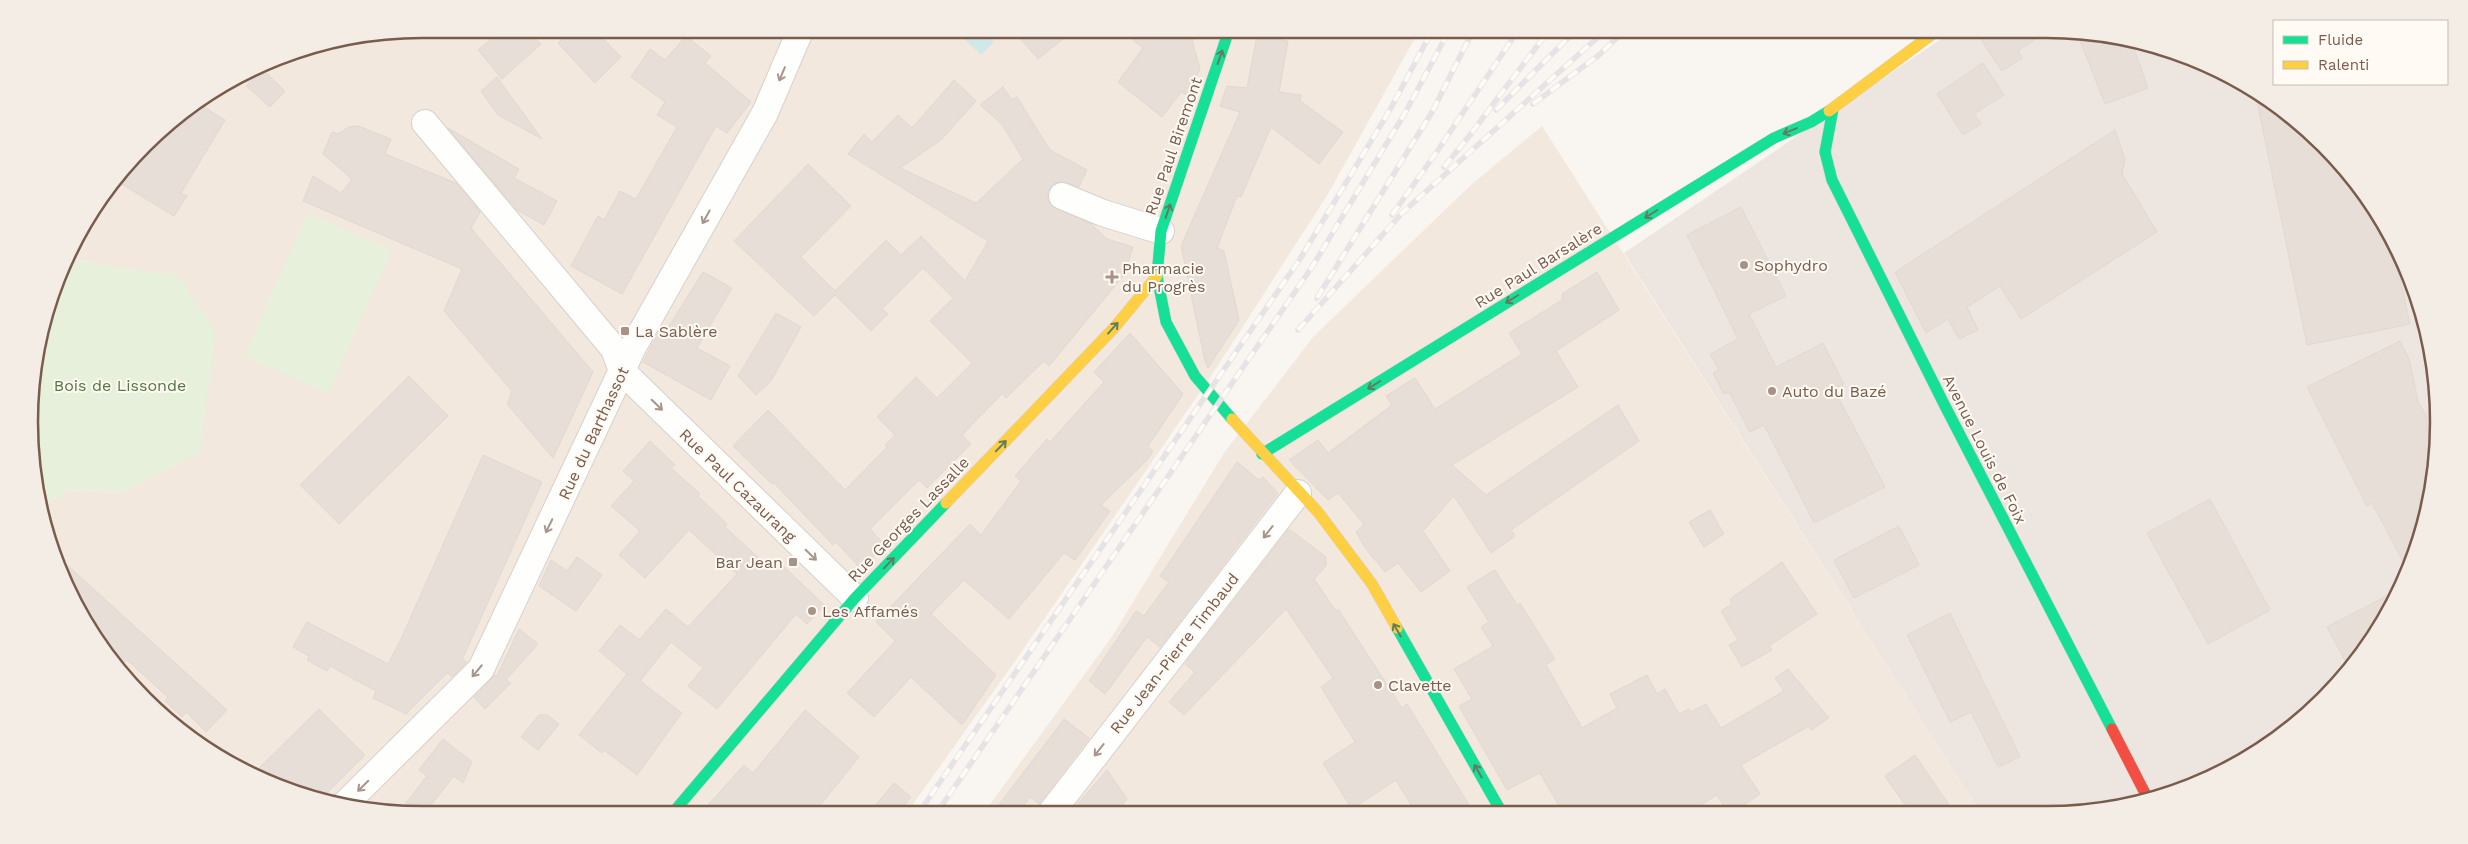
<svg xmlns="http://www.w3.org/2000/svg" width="2468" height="844" viewBox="0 0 2468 844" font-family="'Work Sans',sans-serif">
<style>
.residential{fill:#f2e8de}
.industrial{fill:#ede5e0}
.green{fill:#e7f0db}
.water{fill:#d0e8ea}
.building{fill:#e6ded7;stroke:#e2d8d2}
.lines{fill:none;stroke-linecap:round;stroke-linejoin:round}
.street-casing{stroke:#d7d1cb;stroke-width:28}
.fast-casing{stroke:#d9d2cb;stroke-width:12}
.slow-casing{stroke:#d9d2cb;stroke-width:12}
.jam-casing{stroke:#d9d2cb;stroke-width:12}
.street{stroke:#fefefd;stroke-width:26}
.fast{stroke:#16e098;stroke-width:11}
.slow{stroke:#ffcf43;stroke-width:11}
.jam{stroke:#f24e42;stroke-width:11}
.rail-casing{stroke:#e6e3e7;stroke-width:5.5}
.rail{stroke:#fffaf3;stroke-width:4;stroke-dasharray:11;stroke-linecap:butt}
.oneway{stroke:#617d60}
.oneway2{stroke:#a8958b}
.poi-dot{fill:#a69286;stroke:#fffaf3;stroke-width:2}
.labels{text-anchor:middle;stroke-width:4;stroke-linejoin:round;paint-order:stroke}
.street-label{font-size:16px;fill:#7a5c4d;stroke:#fffaf3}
.poi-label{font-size:16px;fill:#7a5c4d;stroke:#fffaf3;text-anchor:start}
.park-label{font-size:16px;fill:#537a41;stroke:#fffaf3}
.rim{fill:none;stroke:#7a5c4d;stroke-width:2.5}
</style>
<rect width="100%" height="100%" fill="#f9f5f0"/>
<g class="residential">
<path d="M422,29h998l-92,165 -115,179 -195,284 -112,157 -484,1 -102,-13 -117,-53 -59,-49 -49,-59 -53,-117 -3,-17 31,-17 55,2 -12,-225 -47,-9 3,-10 41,-66 53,-55 109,-68 74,-23z"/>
<path d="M1542,126l438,686 -997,2 128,-176 113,-185 90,-117 158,-152z"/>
</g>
<path class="industrial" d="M1956,29h90l102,13 72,27 65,41 56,53 45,62 32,70 18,75 2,77 -12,77 -40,95 -81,98 -85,58 -122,37h-118l-356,-559z"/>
<g class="green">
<path d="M308,213l84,37 -64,143 -84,-37z"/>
<path d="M66,258l47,9 64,7 39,58 -16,120 -76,40 -54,-2 -31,17 -9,-59 2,-77z"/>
</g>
<path class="water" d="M959,29h21l14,13 -13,13 -23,-22z"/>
<g class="building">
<path d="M481,29l46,1 14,14 -39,35 -24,-29 13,-11z"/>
<path d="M572,29h22l27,28 -26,26 -37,-40z"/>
<path d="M1012,29h63l-37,30z"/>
<path d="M1120,29h73v15l7,24 -10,28 -9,-4 -19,25 -44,-35 25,-34z"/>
<path d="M1974,29h76l-32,22 4,7 -20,13z"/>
<path d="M2077,33l54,7 17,48 -43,16z"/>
<path d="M686,36l25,20 -6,7 46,39 -24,31 -11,-7 -94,168 -51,-28 27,-50 6,4 16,-29 16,8 41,-72 -20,-12 8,-13 -34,-25 19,-28 15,11z"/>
<path d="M1257,36l31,5 -9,51 22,3 -1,6 43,31 -24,32 -48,-37 -30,70 -4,-1 -20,52 7,3 15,69 -31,48 -3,-7 -24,-115 59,-134 -20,-6 7,-20 20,2z"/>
<path d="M1983,63l21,32 -30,19 7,10 -18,11 -26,-41z"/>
<path d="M262,69l23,22 -15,16 -24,-21z"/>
<path d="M497,77l45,62 -44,-24 -17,-24z"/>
<path d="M954,80l22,21 -35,39 -41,28 76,35 47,-44 -22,-36 -21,-18 23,-18 9,13 5,-3 33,53 37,20 -8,17 -18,-6 -8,3 -5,7 -1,6 3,8 41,19 16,15 26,8 -9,28 -75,91 -5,-5 -38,37 -4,-4 -40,41 9,9 -44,44 -8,-8 -49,49 15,16 -24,24 -25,-27 -3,3 -59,-62 -2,1 -39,-38 35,-36 77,80 42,-43 -2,-2 10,-10 -18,-18 39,-40 21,21 35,-35 -42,-42 23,-23 -30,-30 -41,41 6,5 -17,17 -36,-36 -21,21 -80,-75 74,-77 43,42 -50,51 34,34 51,-51 15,15 20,-19 44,45 23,-40 -140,-87 16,-20 8,8 26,-27 14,13z"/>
<path d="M2255,91l30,19 56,52 45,63 6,14 18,85 -103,21z"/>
<path d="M199,104l26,16 -44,73 6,3 -13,20 -54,-33 12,-19 -3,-2 34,-36z"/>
<path d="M358,126l33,13 -6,15 71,29 24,29 -9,16 122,144 -40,86 -46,-54 5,-13 -68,-80 18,-42 -159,-68 10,-25 28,17 11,-14 -29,-25 9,-22 6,2 11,-7z"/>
<path d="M448,128l71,41 -5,9 43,23 -13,24 -27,-15z"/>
<path d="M2115,130l10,29 -3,15 35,58 -136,87 -21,-33 -33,21 11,23 -19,9 -11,-20 -22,14 -31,-61z"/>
<path d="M1741,207l45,89 -37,18 27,53 47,-24 21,41 -10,5 51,98 -71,36 -50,-98 -14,7 -21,-40 -5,2 -11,-21 6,-3 -9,-16 28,-15 -51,-104z"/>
<path d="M703,272l29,16 -35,60 33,18 -19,34 -68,-38 18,-34 5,3z"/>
<path d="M1597,272l22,38 -63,41 22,36 -126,78 34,30 132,-90 21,36 -128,89 4,6 -24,17 -37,-57 -31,35 27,40 -29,21 -23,-29 -13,9 -19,-23 -10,-17 8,-8 -26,-31 -10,7 -39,-40 29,-20 10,13 64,-48 -6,-9 29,-18 20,31 87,-55 -13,-21 53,-33v-6z"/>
<path d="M776,313l25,14 -30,54 -15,14 -18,-19z"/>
<path d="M1130,333l53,61 -35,52 5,5 -6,9 -46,45 9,6 -35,49 -11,-7 -55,66 -45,-39 -33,34 65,61 -34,50 -51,-48 -37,40 -27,-24 48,-52 -19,-19 94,-98 11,11 40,-54 -6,-5 32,-37 3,3 54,-60 -10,-10z"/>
<path d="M2400,341l9,18 9,42 20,37v9l-12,77 -19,45 -35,-66 -5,3 -60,-119z"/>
<path d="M409,376l39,40 -109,108 -39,-39z"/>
<path d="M650,441l25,24 -4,3 29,26 -2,2 29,28 -2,3 46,42 7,-8 46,44 -17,19 -11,-10 -79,95 -29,-23 15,-18 -32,-26 -31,39 42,32 -45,62 -33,-25 -2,3 -23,-18 48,-61 -28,-23 21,-26 19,15 27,-31 22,18 49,-53 -48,-44 -44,48 -26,-23 21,-24 -29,-25 23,-25 -11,-10z"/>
<path d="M483,455l59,27 -80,178 5,2 -15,15 -5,-4 -41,41 -33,-16 3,-7 -46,-25 -3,5 -20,-11 2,-4 -16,-9 14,-25 81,42 13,-25z"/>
<path d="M1237,462l22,18 4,-3 15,16 -118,154 -13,-10 -42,57 -16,-13 47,-70 8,5 25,-34 -9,-6z"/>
<path d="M2210,499l60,111 -62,34 -61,-111z"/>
<path d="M1710,510l14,24 -20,13 -15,-25z"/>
<path d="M1899,526l20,39 -65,33 -20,-38z"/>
<path d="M1289,529l37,28v9l-12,13 22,32 2,-2 64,99 5,-4 67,109h-58l-20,-33 -44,29 -29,-46 32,-21 -34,-55 12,-9 -47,-69 -102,106 -15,-13 26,-30 -10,-8z"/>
<path d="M57,556l170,154 -21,22 -20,-20 -4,5 -17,-16 3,-4 -41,-37 -4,4 -18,-16 3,-4 -20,-18z"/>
<path d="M577,557l25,18 -26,36 -37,-25 12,-26 16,11z"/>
<path d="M1782,562l35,52 -48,32 3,4 -30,17 -13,-22 9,-5 -17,-29 11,-7 -2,-5z"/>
<path d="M1495,570l22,35 3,-2 35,56 -9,6 36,63 35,-20 -7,-14 37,-19 10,19 8,-5 14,25 10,-5 2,3 15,-8 15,24 63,-37 -9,-13 13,-9 41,49 -18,12 -2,-4 -68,39 19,29 -28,19h-4l-11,-18 -30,18h-124l-23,-40 -33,17 -48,-84 13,-7 -18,-30 39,-23 -12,-19 8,-5 -22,-35z"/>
<path d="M2398,590l-12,29 -38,47 -21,-39z"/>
<path d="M1950,613l70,144 -22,10 -27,-55 -21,10 -43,-87z"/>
<path d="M519,629l19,15 -32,36 5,3 -26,26 -11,-12 21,-22 2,1z"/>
<path d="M319,709l46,46 -46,46 -64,-29z"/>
<path d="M805,710l54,47 -44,55 -14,2 -102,1 45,-50 9,8z"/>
<path d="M539,715h8l12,9 -21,26 -17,-13z"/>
<path d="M1064,719l25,19 -50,66 -9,-7 -12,17h-26z"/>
<path d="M443,739l29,23 -9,21 -9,-7 -31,39 -24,-3 28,-36 -8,-6z"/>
<path d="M1915,755l39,57h-44l-25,-36z"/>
<path d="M1107,770l20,29 -12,15h-46z"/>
<path d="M894,783l17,14 -14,17h-29z"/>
</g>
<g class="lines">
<g class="street-casing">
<g id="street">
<path d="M425,123l189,226 8,22 233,227"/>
<path d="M1062,196l41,17 58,18"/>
<path d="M344,805l137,-136 152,-322 132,-234 36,-84"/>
<path d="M1050,814l248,-321"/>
</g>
</g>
<g class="fast-casing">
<g id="fast">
<path d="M1226,29v10l-65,192 -4,45 9,46 29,54 37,43"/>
<path d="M1833,109l-8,43 7,28 113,226 167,323"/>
<path d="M1262,454l512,-316 37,-16 18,-11"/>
<path d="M1397,628l105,185"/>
<path d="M671,815l184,-217 91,-95"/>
</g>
</g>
<g class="slow-casing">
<g id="slow">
<path d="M1829,111l110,-82"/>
<path d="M1232,419l86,93 54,72 25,44"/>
<path d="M946,503l168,-175 43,-52"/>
</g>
</g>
<g class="jam-casing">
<path id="jam" d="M2112,729l35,68"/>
</g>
<use href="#street" class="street"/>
<use href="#fast" class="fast"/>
<use href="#slow" class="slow"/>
<use href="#jam" class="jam"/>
<g class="rail-casing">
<g id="rail">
<path d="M1533,104l66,-49 27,-26"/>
<path d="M1496,110l81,-81"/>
<path d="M1444,167l26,-32 80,-106"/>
<path d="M1392,215l44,-62 83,-124"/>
<path d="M1317,298l115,-186 42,-83"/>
<path d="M1298,330l104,-117 205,-184"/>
<path d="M918,814l382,-555 91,-151 42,-79"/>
<path d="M936,814l376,-547 93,-154 45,-84"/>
</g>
</g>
<use href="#rail" class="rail"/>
</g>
<defs><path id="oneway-shaft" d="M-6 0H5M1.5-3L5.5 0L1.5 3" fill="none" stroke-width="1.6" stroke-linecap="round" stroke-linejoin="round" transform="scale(1.25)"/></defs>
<g class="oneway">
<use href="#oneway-shaft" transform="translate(1220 57) rotate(-71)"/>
<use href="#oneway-shaft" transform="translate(1790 131) rotate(157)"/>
<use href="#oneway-shaft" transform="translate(1168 211) rotate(-71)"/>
<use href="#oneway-shaft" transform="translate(1651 214) rotate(148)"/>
<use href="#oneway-shaft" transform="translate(1512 299) rotate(148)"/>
<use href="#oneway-shaft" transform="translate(1113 328) rotate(-48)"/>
<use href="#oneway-shaft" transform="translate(1374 385) rotate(148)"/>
<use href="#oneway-shaft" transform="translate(1001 446) rotate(-46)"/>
<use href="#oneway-shaft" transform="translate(889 563) rotate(-46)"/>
<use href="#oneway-shaft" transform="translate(1397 630) rotate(-120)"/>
<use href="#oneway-shaft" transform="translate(1478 771) rotate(-120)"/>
</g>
<g class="oneway2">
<use href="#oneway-shaft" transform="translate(782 74) rotate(113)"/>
<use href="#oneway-shaft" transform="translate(706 217) rotate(119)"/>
<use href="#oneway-shaft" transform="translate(657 405) rotate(44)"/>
<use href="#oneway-shaft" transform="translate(549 526) rotate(116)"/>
<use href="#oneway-shaft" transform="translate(1268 532) rotate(128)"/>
<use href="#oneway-shaft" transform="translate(811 555) rotate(44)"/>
<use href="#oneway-shaft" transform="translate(477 671) rotate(130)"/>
<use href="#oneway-shaft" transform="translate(1099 750) rotate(128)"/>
<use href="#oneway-shaft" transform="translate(363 786) rotate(135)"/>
</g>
<g class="poi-dot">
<circle cx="1744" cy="265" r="5"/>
<path d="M1109.5 269.5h5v5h5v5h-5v5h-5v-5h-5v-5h5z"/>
<rect x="620" y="326" width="10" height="10" rx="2.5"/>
<circle cx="1772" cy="391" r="5"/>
<rect x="788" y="557" width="10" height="10" rx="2.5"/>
<circle cx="812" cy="611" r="5"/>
<circle cx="1378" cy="685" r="5"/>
</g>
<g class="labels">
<g class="street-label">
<text transform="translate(1173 146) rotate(-71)" y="6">Rue Paul Biremont</text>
<text transform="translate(1538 265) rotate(-32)" y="6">Rue Paul Barsalère</text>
<text transform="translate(593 433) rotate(-65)" y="6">Rue du Barthassot</text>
<text transform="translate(1985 449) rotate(63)" y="6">Avenue Louis de Foix</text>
<text transform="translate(738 485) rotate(44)" y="6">Rue Paul Cazaurang</text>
<text transform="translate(908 519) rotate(-46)" y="6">Rue Georges Lassalle</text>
<text transform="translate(1174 653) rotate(-52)" y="6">Rue Jean-Pierre Timbaud</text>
</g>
<g class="poi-label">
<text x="1754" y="271">Sophydro</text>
<text x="1122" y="274">Pharmacie<tspan x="1122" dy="18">du Progrès</tspan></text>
<text x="635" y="337">La Sablère</text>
<text x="1782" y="397">Auto du Bazé</text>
<text x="783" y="568" text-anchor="end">Bar Jean</text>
<text x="822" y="617">Les Affamés</text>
<text x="1388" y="691">Clavette</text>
</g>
<g class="park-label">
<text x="120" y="391">Bois de Lissonde</text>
</g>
</g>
<path d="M0 0H2468V844H0ZM422 38H2046A384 384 0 0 1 2430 422V422A384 384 0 0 1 2046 806H422A384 384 0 0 1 38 422V422A384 384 0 0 1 422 38Z" fill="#f4ede6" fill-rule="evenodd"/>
<path class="rim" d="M422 38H2046A384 384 0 0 1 2430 422V422A384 384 0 0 1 2046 806H422A384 384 0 0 1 38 422V422A384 384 0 0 1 422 38Z"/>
<rect x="2273" y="20" width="175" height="65" fill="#fffaf3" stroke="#cabbb1"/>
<rect x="2283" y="36" width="25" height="8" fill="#16e098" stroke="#cabbb1"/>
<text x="2318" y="45" font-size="15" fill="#7a5c4d">Fluide</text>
<rect x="2283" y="61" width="25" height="8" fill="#ffcf43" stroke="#cabbb1"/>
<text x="2318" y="70" font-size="15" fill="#7a5c4d">Ralenti</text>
</svg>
